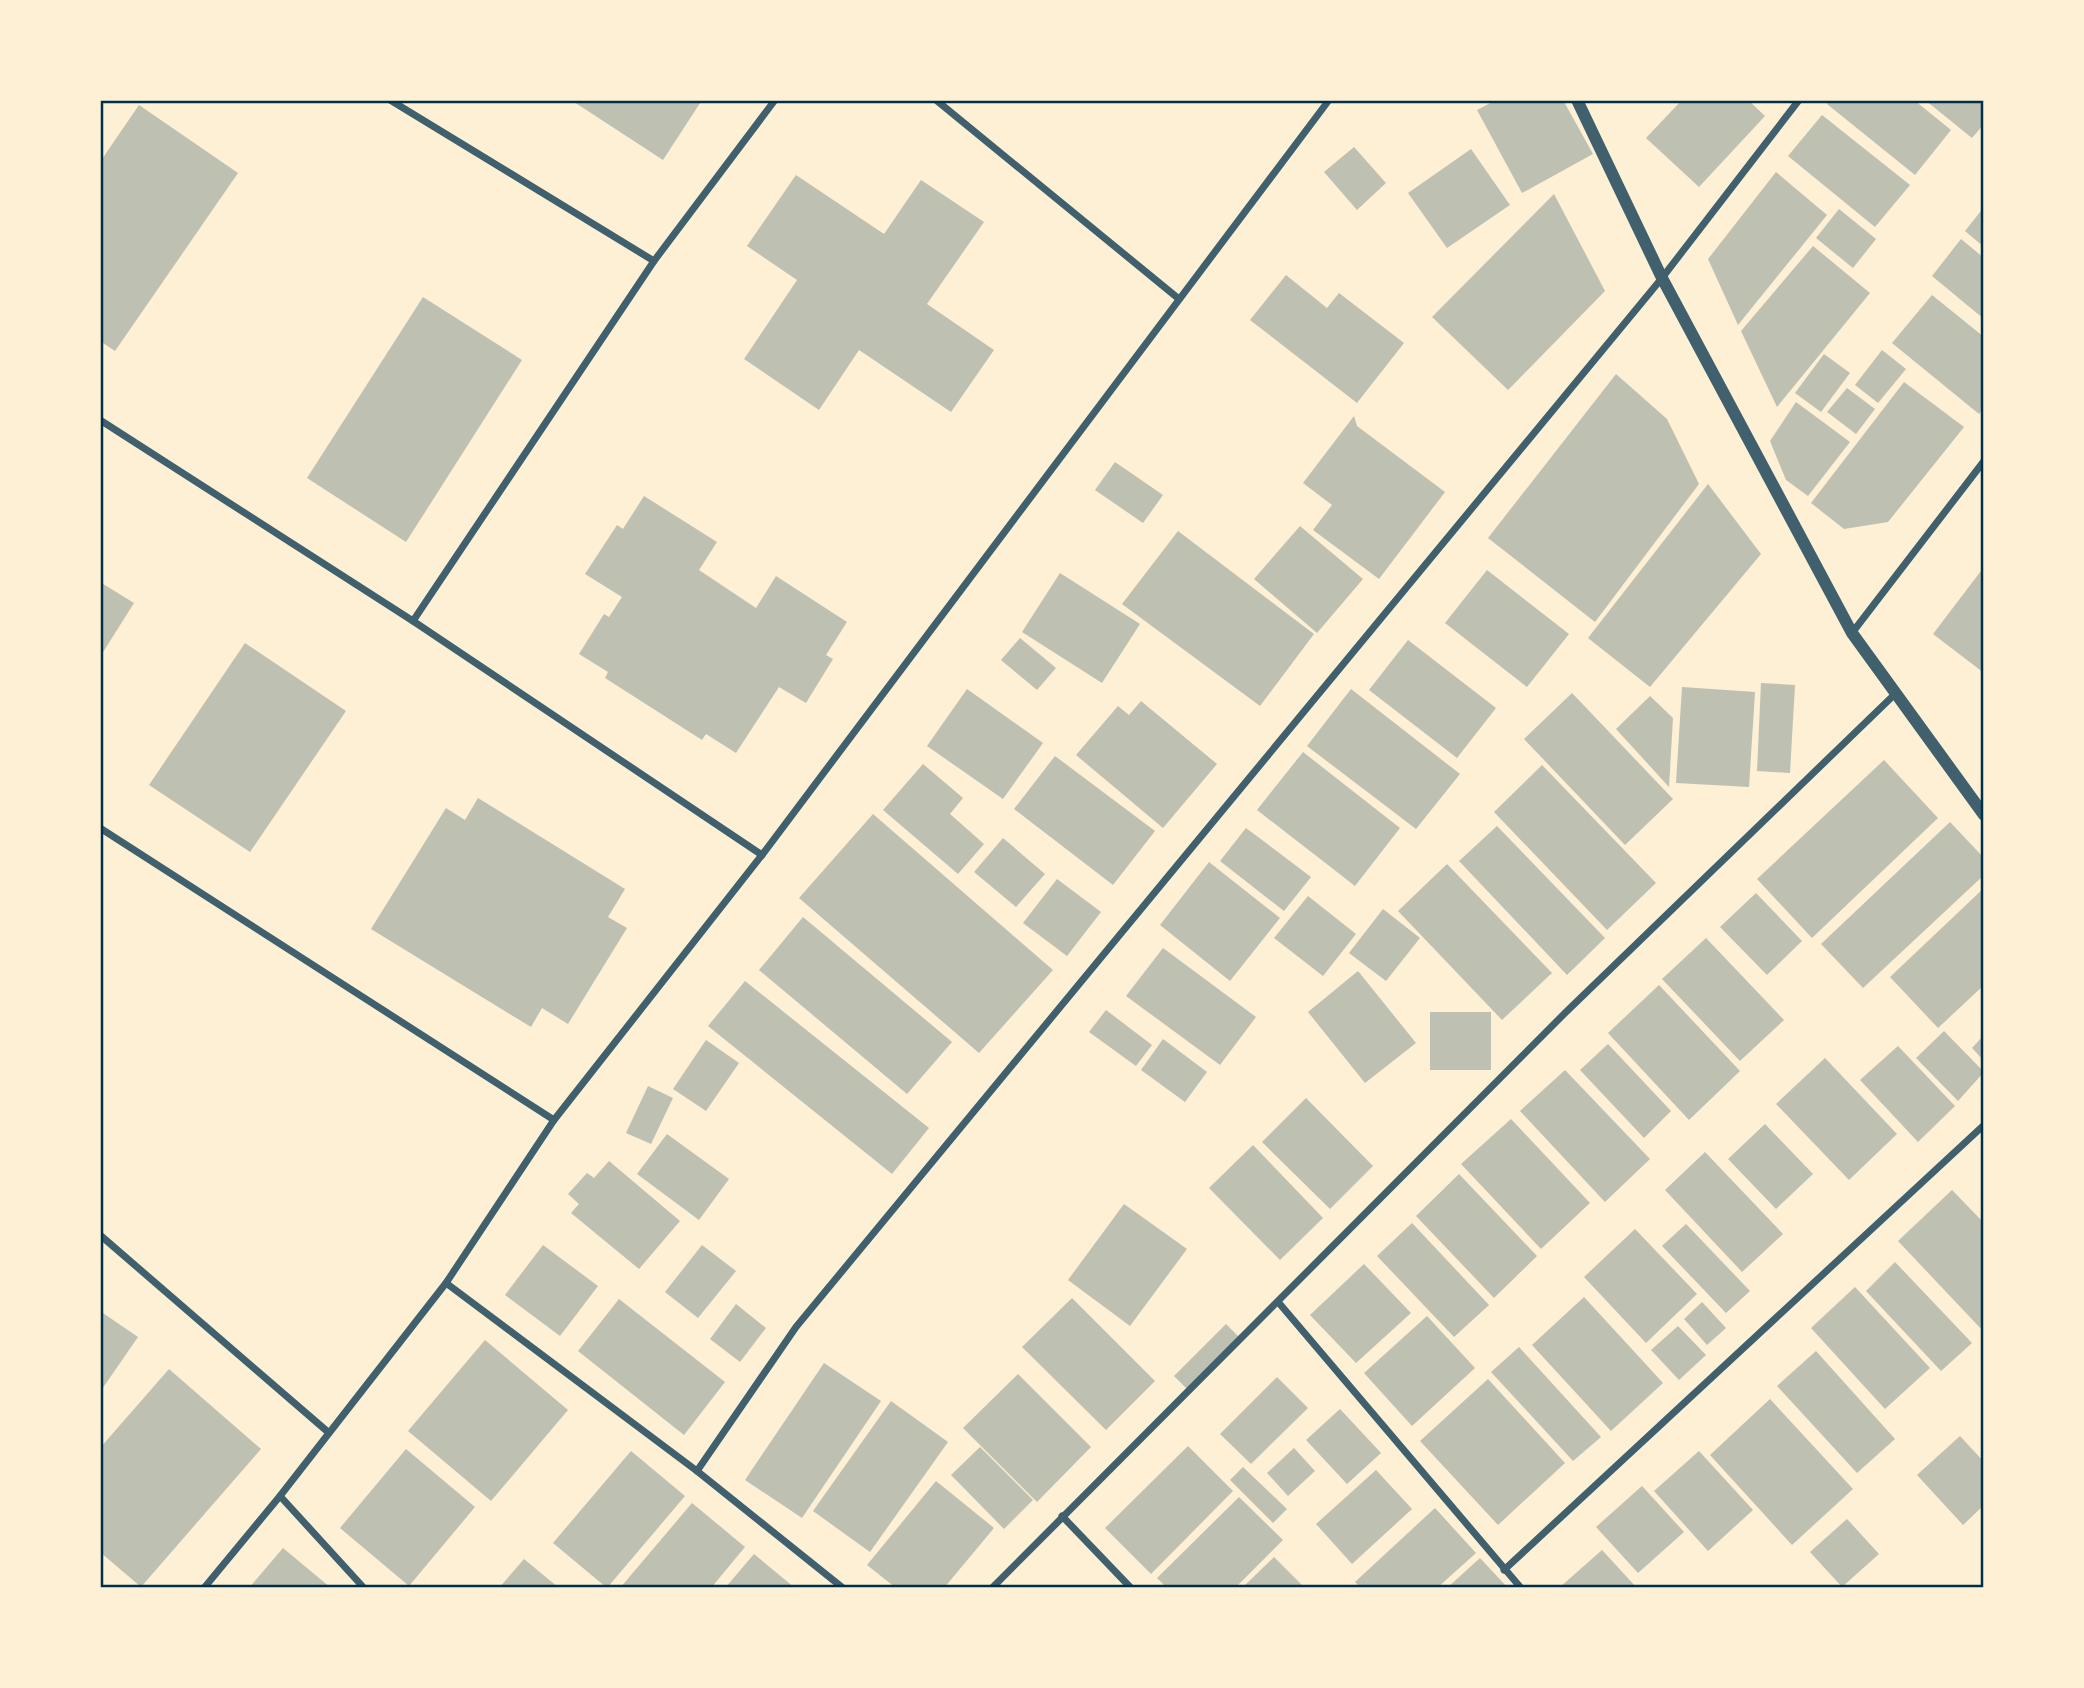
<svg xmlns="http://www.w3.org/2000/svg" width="2084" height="1688" viewBox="0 0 2084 1688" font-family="Bitter,serif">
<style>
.building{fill:#bec0b2}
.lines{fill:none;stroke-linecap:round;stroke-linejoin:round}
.minor{stroke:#3f606c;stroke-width:7}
.tertiary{stroke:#3f606c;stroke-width:12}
.neatline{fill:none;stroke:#003049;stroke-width:2.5}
</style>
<rect width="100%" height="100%" fill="#fdf0d5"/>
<g class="building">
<path d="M571,100h131l-39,60z"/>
<path d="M1496,100h67l30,54 -71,39 -45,-83z"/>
<path d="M1682,100h66l17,16 -66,71 -53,-49z"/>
<path d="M1830,100h84l37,30 -36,45 -88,-71z"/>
<path d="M1925,100h59v24l-12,14z"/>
<path d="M139,105l99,68 -123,178 -15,-10v-179z"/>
<path d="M1822,115l88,70 -35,42 -87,-71z"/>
<path d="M1354,147l32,36 -29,27 -33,-38z"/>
<path d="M1471,149l39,56 -63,43 -39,-55z"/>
<path d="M1776,172l51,43 -89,110 -30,-66z"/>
<path d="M796,175l88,59 37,-54 63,42 -57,82 67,46 -43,62 -92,-62 -40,60 -75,-51 53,-79 -50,-34z"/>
<path d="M1554,194l51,97 -97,99 -76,-73z"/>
<path d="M1984,207v40l-19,-16z"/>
<path d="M1839,209l37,30 -23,29 -37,-30z"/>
<path d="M1961,239l23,19v61l-52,-43z"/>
<path d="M1813,246l57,47 -93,114 -36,-76z"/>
<path d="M1286,275l41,33 12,-15 65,50 -47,60 -107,-83z"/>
<path d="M1932,295l52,42v71l-5,6 -87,-71z"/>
<path d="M423,297l99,63 -116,182 -99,-64z"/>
<path d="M1882,350l24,19 -28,34 -23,-18z"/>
<path d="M1824,354l26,19 -29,39 -26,-19z"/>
<path d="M1616,374l51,45 32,65 -104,138 -107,-84z"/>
<path d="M1904,382l60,45 -76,95 -44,7 -33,-26z"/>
<path d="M1847,388l28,21 -19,25 -29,-22z"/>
<path d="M1796,402l54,40 -42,54 -22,-16 -16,-39z"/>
<path d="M1354,416l3,10 88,66 -66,87 -66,-49 19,-25 -29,-22z"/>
<path d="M1115,462l48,33 -20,28 -48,-33z"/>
<path d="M1708,484l53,70 -111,133 -62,-49z"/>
<path d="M644,496l73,46 -18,28 57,38 20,-32 71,46 -21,33 7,4 -27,44 -27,-16 -43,66 -30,-19 -4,6 -97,-62 3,-6 -29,-18 25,-40 5,3 13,-20 -37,-23 32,-49 6,4z"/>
<path d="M1300,526l63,53 -46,54 -63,-54z"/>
<path d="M1178,531l136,103 -54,72 -138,-102z"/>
<path d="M1984,567v106l-51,-39z"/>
<path d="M1487,570l82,64 -42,53 -82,-64z"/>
<path d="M1060,573l80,51 -38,59 -80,-51z"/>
<path d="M100,582l34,21 -34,54z"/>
<path d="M1020,638l36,30 -19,22 -36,-30z"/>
<path d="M1408,640l88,68 -39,50 -88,-68z"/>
<path d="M245,643l101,68 -96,141 -101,-67z"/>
<path d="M1761,683l34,2 -5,88 -33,-2z"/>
<path d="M1682,687l73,5 -6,95 -73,-4z"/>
<path d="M967,689l76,54 -40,56 -76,-53z"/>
<path d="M1351,689l109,85 -44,55 -109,-83z"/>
<path d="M1572,693l101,106 -48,46 -101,-106z"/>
<path d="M1650,696l23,22 -4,69 -53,-58z"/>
<path d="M1141,701l76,63 -54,64 -87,-73 42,-49 11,9z"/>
<path d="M1303,752l97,76 -45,58 -98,-76z"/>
<path d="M1055,756l100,75 -42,54 -99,-76z"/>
<path d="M1884,760l54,58 -126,120 -55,-59z"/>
<path d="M923,764l40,34 -13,16 34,30 -26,30 -75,-64z"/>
<path d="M1542,765l114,118 -49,47 -113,-118z"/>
<path d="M478,798l147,91 -17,28 19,11 -59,96 -26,-16 -11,19 -160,-98 75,-121 19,12z"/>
<path d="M873,814l180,156 -74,83 -180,-155z"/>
<path d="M1950,822l34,36v17l-121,113 -42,-44z"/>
<path d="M1497,826l108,112 -38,37 -108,-114z"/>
<path d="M1246,828l65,49 -27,34 -64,-50z"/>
<path d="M1003,838l42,36 -29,33 -42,-35z"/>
<path d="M1209,862l71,56 -50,63 -70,-56z"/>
<path d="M1447,864l105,109 -50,47 -104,-109z"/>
<path d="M1057,879l44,33 -34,44 -44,-33z"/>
<path d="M1984,888v97l-46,43 -48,-51z"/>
<path d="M1756,893l46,48 -35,34 -47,-48z"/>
<path d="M1308,896l48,38 -33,42 -49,-38z"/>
<path d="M1383,909l37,29 -34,43 -37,-28z"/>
<path d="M803,917l149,125 -45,52 -148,-124z"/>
<path d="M1706,938l78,82 -44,41 -78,-82z"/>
<path d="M1163,948l93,69 -36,48 -94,-69z"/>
<path d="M1358,971l58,72 -51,40 -57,-71z"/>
<path d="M745,981l184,147 -37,46 -184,-148z"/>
<path d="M1659,985l81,86 -51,49 -81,-87z"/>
<path d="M1106,1010l46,35 -16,21 -47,-34z"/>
<rect x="1430" y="1012" width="61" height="58"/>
<path d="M1944,1031l40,41 -26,29 -42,-43z"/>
<path d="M1984,1035v26l-12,-13z"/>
<path d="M1163,1039l44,33 -22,30 -44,-32z"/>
<path d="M706,1040l33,23 -33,48 -33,-22z"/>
<path d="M1608,1044l63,67 -27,27 -64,-68z"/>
<path d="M1898,1046l57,60 -37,36 -58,-62z"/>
<path d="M1825,1058l72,76 -48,46 -73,-76z"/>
<path d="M1565,1070l85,89 -45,43 -85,-91z"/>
<path d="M648,1086l25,12 -22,46 -25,-11z"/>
<path d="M1306,1098l67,68 -43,43 -68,-67z"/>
<path d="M1511,1119l79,84 -49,46 -80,-85z"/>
<path d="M1765,1124l48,50 -37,35 -48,-50z"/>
<path d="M667,1134l62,45 -30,41 -62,-46z"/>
<path d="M1253,1145l70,73 -43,42 -71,-72z"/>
<path d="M1705,1152l78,82 -41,38 -77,-82z"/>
<path d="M609,1161l71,60 -41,48 -68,-56 8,-9 -11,-10 19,-21 7,5z"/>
<path d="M1459,1174l78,82 -43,42 -78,-82z"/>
<path d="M1952,1190l32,33v109l-86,-91z"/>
<path d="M1124,1204l63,45 -57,77 -62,-46z"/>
<path d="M1412,1223l77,82 -35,32 -77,-81z"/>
<path d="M1686,1224l64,67 -24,22 -64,-67z"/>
<path d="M1635,1229l62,65 -51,49 -62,-66z"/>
<path d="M543,1245l55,41 -38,50 -55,-41z"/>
<path d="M702,1245l34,26 -38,47 -33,-26z"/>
<path d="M1895,1262l77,81 -31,28 -75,-80z"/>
<path d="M1364,1264l47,49 -55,50 -46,-48z"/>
<path d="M1855,1287l75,81 -45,41 -74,-81z"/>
<path d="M1584,1297l79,86 -52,48 -79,-86z"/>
<path d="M1072,1298l83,83 -49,49 -84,-83z"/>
<path d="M619,1299l106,83 -41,53 -106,-84z"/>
<path d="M1702,1302l24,26 -19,17 -23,-26z"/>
<path d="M736,1304l30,24 -26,34 -30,-23z"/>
<path d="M100,1311l38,26 -38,55z"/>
<path d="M1427,1316l48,52 -63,58 -48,-53z"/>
<path d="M1226,1324l14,14 -52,52 -14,-14z"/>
<path d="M1678,1326l28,29 -27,25 -28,-30z"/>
<path d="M485,1340l83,70 -77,91 -83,-70z"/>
<path d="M1519,1347l82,90 -28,24 -82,-89z"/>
<path d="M1816,1351l79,88 -38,34 -80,-87z"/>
<path d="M824,1363l57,38 -79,117 -57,-38z"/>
<path d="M169,1369l92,80 -120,138 -41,-35v-104z"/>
<path d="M1018,1374l73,73 -54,55 -74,-74z"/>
<path d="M1277,1377l31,31 -57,56 -31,-30z"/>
<path d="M1488,1379l77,84 -67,62 -78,-84z"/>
<path d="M1770,1399l83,90 -61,56 -82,-90z"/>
<path d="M891,1401l57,41 -78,110 -57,-41z"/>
<path d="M1340,1409l41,44 -34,31 -41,-44z"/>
<path d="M1960,1436l24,26v43l-21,20 -46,-50z"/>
<path d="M1188,1446l45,45 -82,83 -46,-46z"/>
<path d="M980,1447l53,53 -29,29 -53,-54z"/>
<path d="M1294,1448l21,23 -27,25 -21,-23z"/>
<path d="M406,1449l69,58 -66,79 -69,-58z"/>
<path d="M631,1451l54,45 -78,92 -54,-45z"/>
<path d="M1699,1451l54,59 -45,41 -54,-60z"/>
<path d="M1243,1467l44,42 -14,14 -43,-43z"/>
<path d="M1376,1470l36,39 -60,55 -36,-40z"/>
<path d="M936,1481l58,47 -50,60h-48l-29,-23z"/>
<path d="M1642,1486l42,46 -46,41 -42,-46z"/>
<path d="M1239,1497l44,43 -48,48h-68l-10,-10z"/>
<path d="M692,1503l53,44 -34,41h-91z"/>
<path d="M1435,1508l41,45 -39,35h-76l-6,-6z"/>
<path d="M1847,1519l32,35 -37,33 -32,-35z"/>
<path d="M283,1548l48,40h-82z"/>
<path d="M1602,1550l35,38h-78z"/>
<path d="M754,1554l41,34h-70z"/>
<path d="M1274,1557l31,31h-63z"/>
<path d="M1480,1558l28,30h-61z"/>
<path d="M524,1559l35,29h-60z"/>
</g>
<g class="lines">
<g class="minor">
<path d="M390,100l264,161"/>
<path d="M936,100l243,199"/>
<path d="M100,420l313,201 349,234"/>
<path d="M413,621l241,-360 121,-161"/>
<path d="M1852,633l132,-172"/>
<path d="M100,828l454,292"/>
<path d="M100,1235l228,197"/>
<path d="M446,1283l251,188 146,117"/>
<path d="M1279,1303l242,285"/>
<path d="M697,1471l99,-144 866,-1049 137,-178"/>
<path d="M280,1496l84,92"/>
<path d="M1062,1516l69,72"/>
<path d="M1504,1570l480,-445"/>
<path d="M204,1588l76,-92 166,-213 108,-163 208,-265 567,-755"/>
<path d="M992,1588l574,-576 329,-318"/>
</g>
<path class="tertiary" d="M1577,100l85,178 190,355 132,182"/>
</g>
<rect width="2084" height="1688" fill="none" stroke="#fdf0d5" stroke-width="203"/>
<rect x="102" y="102" width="1880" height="1484" class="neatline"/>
</svg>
